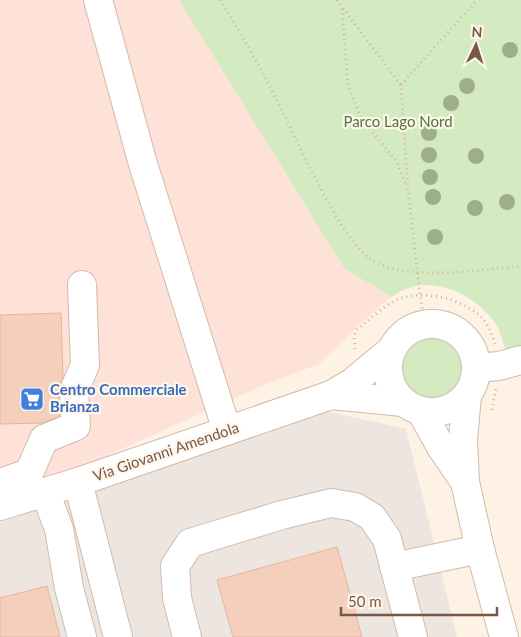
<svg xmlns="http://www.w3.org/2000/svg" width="521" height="637" viewBox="0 0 521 637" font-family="Lato,sans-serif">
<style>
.commercial{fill:#fee1d7}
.industrial{fill:#ede5df}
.green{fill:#d4ebc2}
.building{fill:#f4cfbb;stroke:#e7b49a}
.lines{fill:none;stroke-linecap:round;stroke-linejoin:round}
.minor-casing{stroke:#d1bbac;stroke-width:30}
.path{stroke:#d9b29e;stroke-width:3;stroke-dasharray:1 4;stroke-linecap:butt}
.minor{stroke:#fff;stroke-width:28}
.tree{fill:#9eae88}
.labels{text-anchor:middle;stroke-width:4.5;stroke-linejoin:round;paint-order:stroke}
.park-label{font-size:15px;fill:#51773d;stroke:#fff6eb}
.shop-label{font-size:15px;font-weight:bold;fill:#366cbe;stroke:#fff6eb;text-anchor:start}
.street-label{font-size:15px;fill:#775748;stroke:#fff6eb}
</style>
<rect width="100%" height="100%" fill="#fdf2e4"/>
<path class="commercial" d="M0,0h179l165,268 47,29 -26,22 -46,45 -53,20 -213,96 -53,15z"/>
<path class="industrial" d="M324,411l82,18 51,208h-457v-122z"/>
<g class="green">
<path d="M179,0h342v347l-14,5c-4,-8 -6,-18 -10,-26 -15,-26 -55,-48 -86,-39 -7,2 -14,7 -20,10l-47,-29z"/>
<circle cx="431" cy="367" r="31"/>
</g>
<g class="building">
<path d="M61,313l2,64 -5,13 2,26 -18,7 -42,1v-109z"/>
<path d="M337,547l25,90h-129l-16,-57z"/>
<path d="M47,586l13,51h-60v-39z"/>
</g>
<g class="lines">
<g class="minor-casing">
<g id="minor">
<path d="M98,0l45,164 84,267"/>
<circle cx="432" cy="368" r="44"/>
<path d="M477,368l22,-2 22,-6"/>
<path d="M331,395l72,7"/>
<path d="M467,396l-4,44 2,42 15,67 24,88"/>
<path d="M421,411l20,36 24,35"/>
<path d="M78,482l40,155"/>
<path d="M0,483l29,-10 15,-34 32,-13 -2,-36 11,-25 -3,-80"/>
<path d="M45,492l14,37 10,59 13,49"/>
<path d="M0,506l78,-24 253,-87 22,-13 37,-31"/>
<path d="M394,567l86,-18"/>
<path d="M187,637l-10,-39 -2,-32 15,-23 92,-28 49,-12 24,4 17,10 15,22 26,98"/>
</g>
</g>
<g class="path">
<path d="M220,0c20,32 39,65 56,99 20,37 65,146 99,163 38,19 104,8 146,4"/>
<path d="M337,0l64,85 7,106 12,104 5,29"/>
<path d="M342,9l6,76 13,33 36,44 9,24"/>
<path d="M401,85l76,-85"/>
<path d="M355,349l-1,-12 2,-7c12,-9 24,-21 37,-28 24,-14 64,-5 85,12 9,8 13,18 17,30"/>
<path d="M492,410l4,-21"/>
</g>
<use href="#minor" class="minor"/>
</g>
<g class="tree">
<circle cx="510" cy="50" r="8"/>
<circle cx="467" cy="86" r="8"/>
<circle cx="451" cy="103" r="8"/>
<circle cx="429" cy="133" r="8"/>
<circle cx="429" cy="155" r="8"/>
<circle cx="476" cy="156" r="8"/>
<circle cx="430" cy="177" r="8"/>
<circle cx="433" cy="197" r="8"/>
<circle cx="507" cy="202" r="8"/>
<circle cx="475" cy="208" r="8"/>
<circle cx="435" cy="237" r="8"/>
</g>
<defs>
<g id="supermarket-square" transform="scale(1.25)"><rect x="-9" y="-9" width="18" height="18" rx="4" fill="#3f7fe0" stroke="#fff6eb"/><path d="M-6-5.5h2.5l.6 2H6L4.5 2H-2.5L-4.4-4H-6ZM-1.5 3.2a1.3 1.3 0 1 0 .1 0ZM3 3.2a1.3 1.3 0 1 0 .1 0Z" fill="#fff"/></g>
</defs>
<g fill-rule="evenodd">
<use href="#supermarket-square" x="32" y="399"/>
</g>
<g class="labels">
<g class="park-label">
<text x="398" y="127">Parco Lago Nord</text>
</g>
<g class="shop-label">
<text x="50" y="395">Centro Commerciale<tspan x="50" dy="17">Brianza</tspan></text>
</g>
<g class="street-label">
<text transform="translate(166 452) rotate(-19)" y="5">Via Giovanni Amendola</text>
</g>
</g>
<g transform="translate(476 45) rotate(4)" stroke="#fff6eb" stroke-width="4" paint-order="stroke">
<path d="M0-4L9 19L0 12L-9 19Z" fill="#775748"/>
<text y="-8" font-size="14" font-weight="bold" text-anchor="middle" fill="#775748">N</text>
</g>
<path d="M341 607v8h156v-8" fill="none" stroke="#775748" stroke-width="2.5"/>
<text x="348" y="607" font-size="15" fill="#775748" stroke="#fff6eb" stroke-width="4" paint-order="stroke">50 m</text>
</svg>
